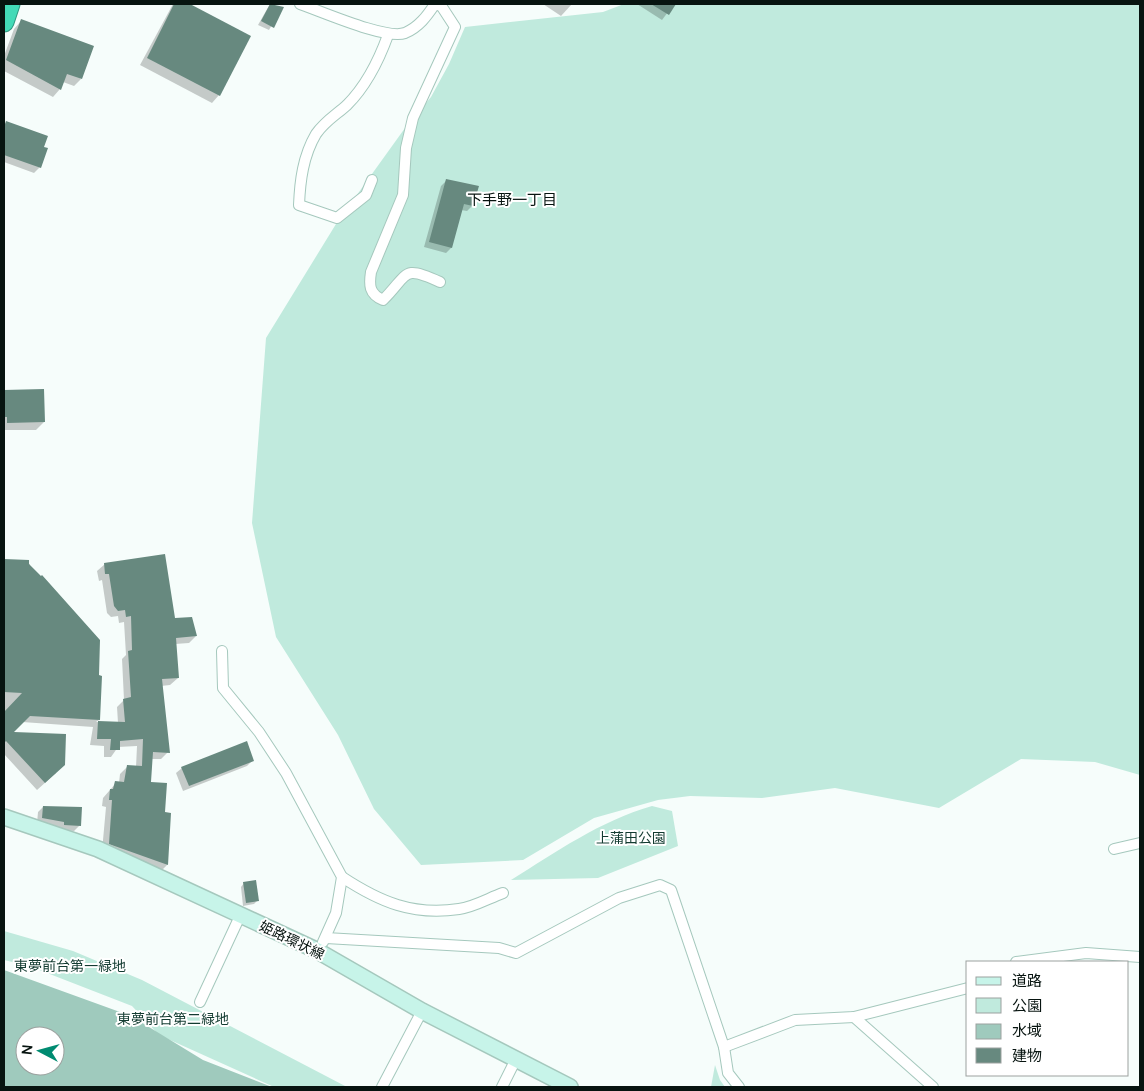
<svg xmlns="http://www.w3.org/2000/svg" width="1144" height="1091" viewBox="0 0 1144 1091" font-family="Manrope,'Noto Sans JP',sans-serif">
<style>
.green{fill:#c0eadd}
.water{fill:#9fcabd;fill-rule:evenodd}
.shadow{fill:#0003}
.building{fill:#67897f}
.lines{fill:none;stroke-linecap:round;stroke-linejoin:round}
.street-casing{stroke:#a5c8bd;stroke-width:12}
.secondary-casing{stroke:#a5c8bd;stroke-width:18}
.highway-casing{stroke:#2e957d;stroke-width:21}
.street{stroke:#fff;stroke-width:10}
.secondary{stroke:#c7f4e9;stroke-width:15}
.highway{stroke:#43dab7;stroke-width:19}
.labels{text-anchor:middle;stroke-width:4;stroke-linejoin:round;paint-order:stroke}
.park-label{font-size:14px;fill:#133b31;stroke:#fff}
.street-label{font-size:14px;fill:#071410;stroke:#fff}
.neighbourhood-label{font-size:15px;fill:#071410;stroke:#fff}
</style>
<rect width="100%" height="100%" fill="#f6fdfb"/>
<g class="green">
<path d="M624,4h516v771l-45,-13 -74,-3 -82,49 -104,-20 -73,10 -72,-2 -32,4 -64,18 -71,42 -102,5 -47,-56 -36,-74 -62,-98 -24,-114 14,-185 70,-114 69,-96 26,-31 18,-33 16,-37 138,-15z"/>
<path d="M652,806l20,5 6,35 -80,32 -87,2c45,-28 89,-59 141,-74z"/>
<path d="M4,931l69,20 69,29 205,107h-73l-115,-52 -27,-29 -103,-40 -25,-6z"/>
<path d="M715,1065l5,15 5,7h-14z"/>
</g>
<path class="water" d="M4,970l127,46 72,44 69,27h-268zM25,1036h30v30h-30z"/>
<g class="shadow">
<path d="M173,4h14l62,32 -30,59 -7,8 -72,-38z"/>
<path d="M270,4l12,4 -13,22 -11,-5z"/>
<path d="M543,4h29l-11,12z"/>
<path d="M637,4h37l-12,16z"/>
<path d="M21,21l60,58 -7,7 -11,-4 -3,7 -7,8 -49,-26v-15l10,-27z"/>
<path d="M6,123l37,24 -3,20 -6,6 -30,-11v-37z"/>
<path d="M447,180l25,26 -5,5 -6,-1 -10,38 -5,5 -22,-6 17,-61z"/>
<path d="M43,390l1,32 -8,8h-32v-39z"/>
<path d="M4,560l24,1 71,159 -3,2 22,1 -1,-16 7,-7 -2,-41 4,-4 -2,-33 -5,1 -1,-7 -7,1 -4,-4 -5,-33 -3,1 -2,-10 8,-7 91,72 -7,7 -14,1 3,34 -8,7 -9,1 7,66 -7,7h-9l-2,24 13,30 7,1 -3,51 -7,7 -58,-21 4,-44 -4,-1 1,-8 13,-15h3l1,-9 7,-7h9l1,-21 -19,1 -7,10h-7v-11l-14,-1 3,-18 -71,-5 -11,12 45,39 -19,17 -33,-36z"/>
<path d="M253,760l-6,6 -64,25 -7,-18 6,-5z"/>
<path d="M43,807l37,18 -6,6 -15,-1v-3l-22,-4 1,-11z"/>
<path d="M244,883l14,17 -4,4 -11,2 -2,-19z"/>
</g>
<g class="building">
<path d="M174,4h16l61,32 -31,60 -73,-38z"/>
<path d="M270,4l14,3 -10,21 -13,-7z"/>
<path d="M651,4h25l-7,11z"/>
<path d="M21,19l73,27 -12,33 -15,-5 -6,16 -55,-30z"/>
<path d="M6,121l42,15 -4,11 4,1 -7,20 -37,-13v-28z"/>
<path d="M446,179l33,7 -6,20 -9,-2 -12,44 -23,-6z"/>
<path d="M44,389l1,33 -38,1v-6h-3v-27z"/>
<path d="M165,554l10,64 17,-1 5,19 -21,2 3,40 -17,1 8,74 -17,-1 -2,30 16,1 -2,29 6,1 -3,52 -59,-21 3,-44h-3l1,-11h3l2,-8 9,1 3,-17 15,1 1,-27 -23,2v9h-10l1,-11h-14l1,-18 27,1 -2,-23 8,-2 -3,-46 4,-1 -1,-34 -5,1 -1,-7 -7,1 -4,-5 -5,-32h-4l-1,-11z"/>
<path d="M4,559l25,1v4l12,12 1,-1 58,65 -1,35 3,1 -2,44 -70,-4 -16,16 52,2 -1,31 -20,18 -39,-42 -2,2v-31l18,-19 -18,-1z"/>
<path d="M247,741l7,20 -65,25 -8,-19z"/>
<path d="M43,806l39,1 -1,19 -17,-1v-3l-22,-4z"/>
<path d="M256,880l3,21 -13,2 -3,-21z"/>
</g>
<g class="lines">
<g class="street-casing">
<g id="street">
<path d="M300,4c21,7 86,36 105,29 14,-6 22,-17 30,-29"/>
<path d="M437,4l5,3 13,20 -42,91 -7,30 -3,47 -32,77c-2,13 -2,22 12,28 26,-26 19,-36 57,-18"/>
<path d="M372,180l-6,15 -29,23 -38,-13c1,-24 4,-49 17,-71 9,-13 20,-19 31,-29 19,-19 32,-45 41,-70"/>
<path d="M222,651l1,37 36,44 27,41 56,104 -6,36 -13,29"/>
<path d="M1114,849l26,-6"/>
<path d="M342,877c38,25 71,39 117,32 15,-2 30,-11 44,-16"/>
<path d="M326,938l173,10 17,5 103,-55 41,-13 11,5 53,157 4,26 11,14"/>
<path d="M1016,962l70,-9 54,4"/>
<path d="M200,1002l40,-86"/>
<path d="M854,1017l79,70"/>
<path d="M724,1047l71,-27 59,-3 114,-29"/>
<path d="M382,1087l40,-76"/>
<path d="M502,1087l14,-28"/>
</g>
</g>
<g class="secondary-casing">
<path id="secondary" d="M4,817l94,32 218,101 106,61 148,76"/>
</g>
<g class="highway-casing">
<path id="highway" d="M4,22l6,-18"/>
</g>
<use href="#street" class="street"/>
<use href="#secondary" class="secondary"/>
<use href="#highway" class="highway"/>
</g>
<g class="labels">
<g class="park-label">
<text x="631" y="843">上蒲田公園</text>
<text x="70" y="971">東夢前台第一緑地</text>
<text x="173" y="1024">東夢前台第二緑地</text>
</g>
<g class="street-label">
<text transform="translate(292 940) rotate(26)" y="5">姫路環状線</text>
</g>
<g class="neighbourhood-label">
<text x="512" y="205">下手野一丁目</text>
</g>
</g>
<rect width="1144" height="1091" fill="none" stroke="#071410" stroke-width="10"/>
<rect x="966" y="961" width="162" height="115" fill="#ffffff" stroke="#9ca19f"/>
<rect x="976" y="977" width="25" height="8" fill="#c7f4e9" stroke="#9ca19f"/>
<text x="1012" y="986" font-size="15" fill="#071410">道路</text>
<rect x="976" y="998" width="25" height="15" fill="#c0eadd" stroke="#9ca19f"/>
<text x="1012" y="1011" font-size="15" fill="#071410">公園</text>
<rect x="976" y="1024" width="25" height="15" fill="#9fcabd" stroke="#9ca19f"/>
<text x="1012" y="1036" font-size="15" fill="#071410">水域</text>
<rect x="976" y="1048" width="25" height="15" fill="#67897f" stroke="#9ca19f"/>
<text x="1012" y="1061" font-size="15" fill="#071410">建物</text>
<g transform="translate(40 1051) rotate(276)"><circle r="24" fill="#ffffff" stroke="#9ca19f"/>
<path d="M0-4L9 19L0 12L-9 19Z" fill="#008b71"/>
<text y="-8" font-size="14" font-weight="bold" text-anchor="middle" fill="#071410">N</text>
</g>
</svg>
